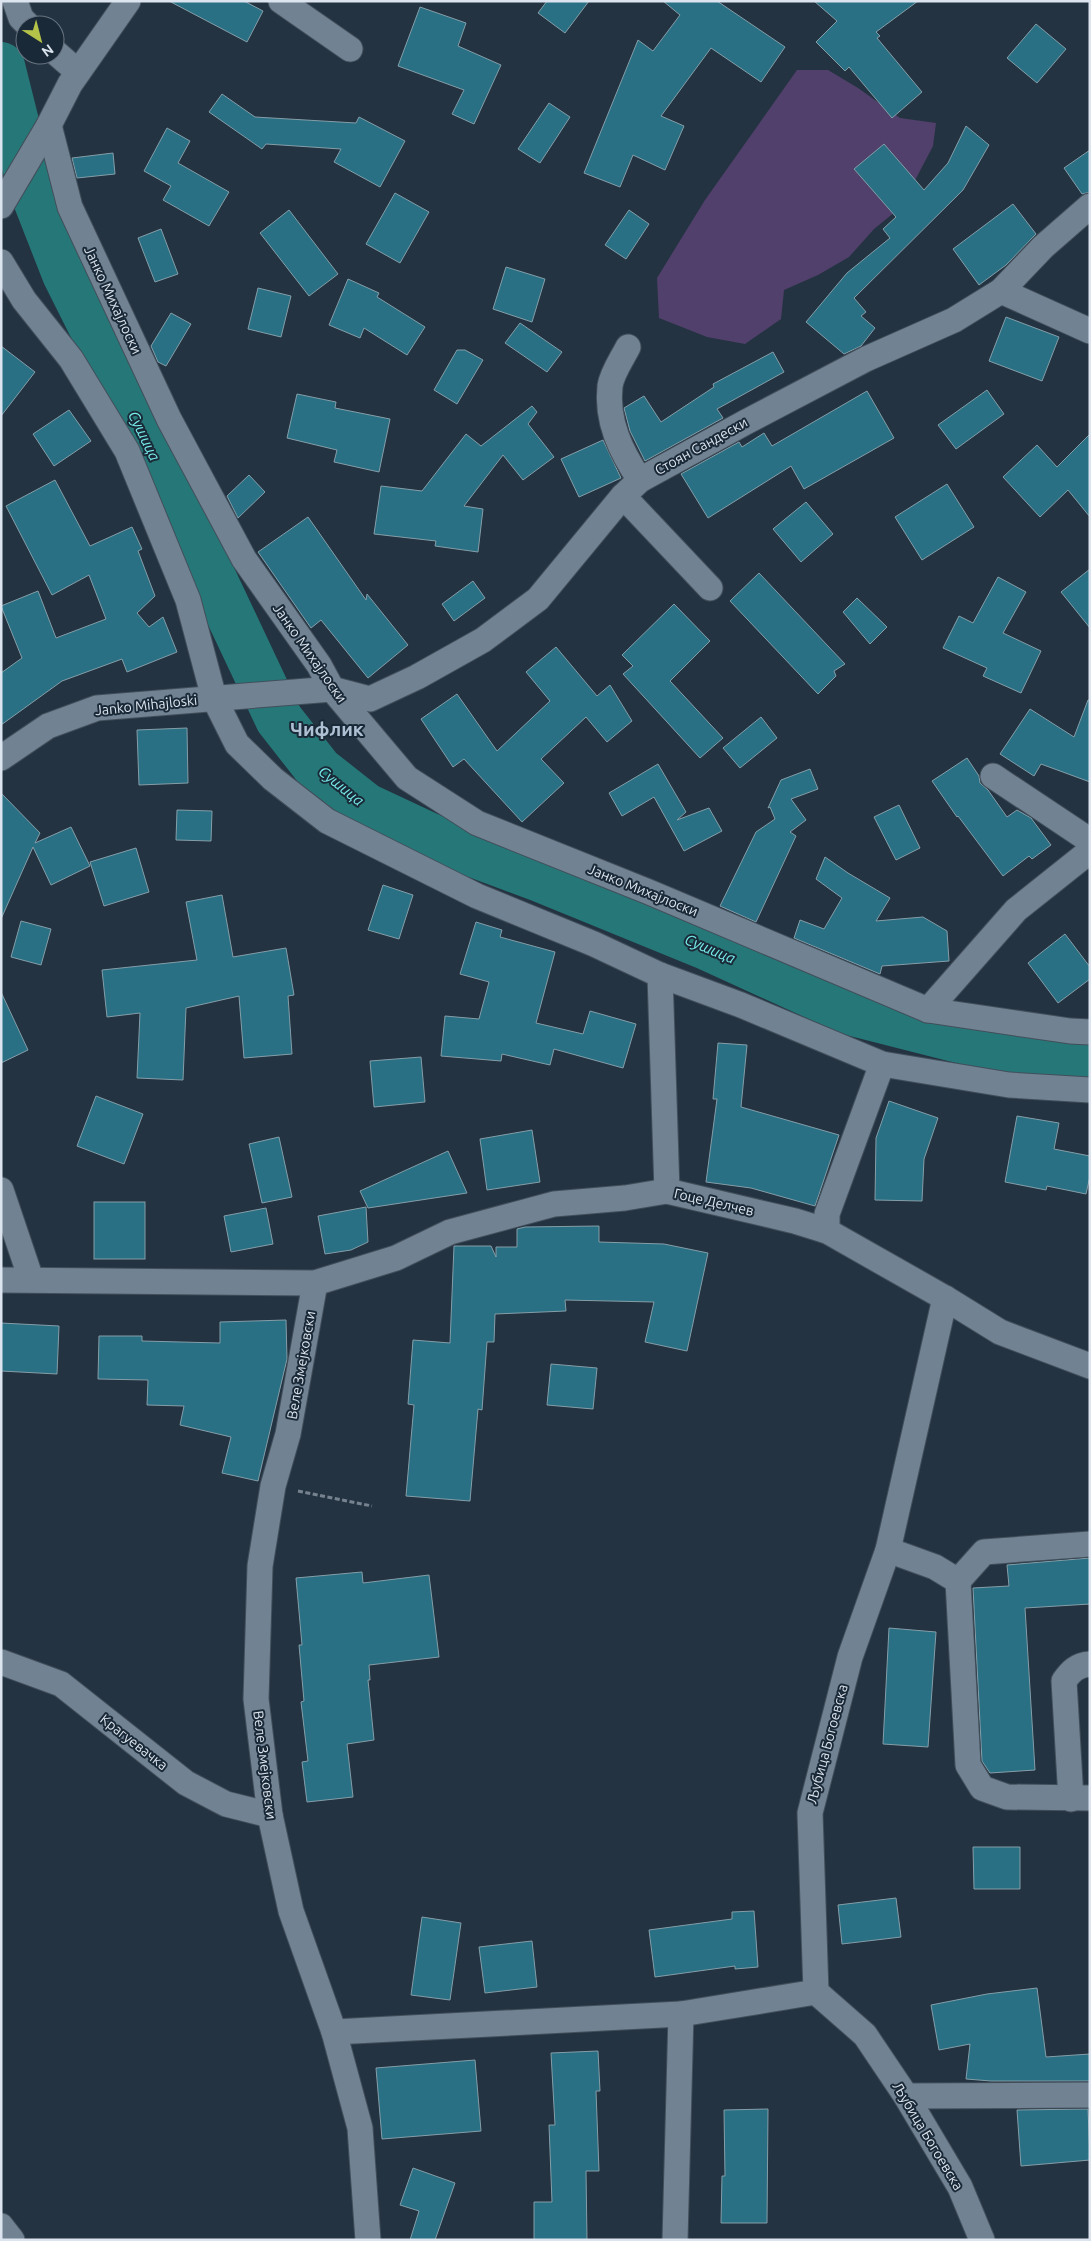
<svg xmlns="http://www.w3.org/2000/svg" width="1091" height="2241" viewBox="0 0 1091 2241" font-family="Ubuntu,sans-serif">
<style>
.green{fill:#51406b}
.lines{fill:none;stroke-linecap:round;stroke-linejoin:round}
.river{stroke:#267878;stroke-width:48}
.building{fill:#297085;stroke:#849ea8}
.street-casing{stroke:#424f5b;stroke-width:27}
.path{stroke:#76828f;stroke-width:3;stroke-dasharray:5 2.5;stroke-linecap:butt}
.street{stroke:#718293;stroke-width:25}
.labels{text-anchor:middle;stroke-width:4;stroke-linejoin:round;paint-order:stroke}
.street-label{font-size:14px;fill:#dce5ef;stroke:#1a2937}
.water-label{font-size:15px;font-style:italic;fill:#76eceb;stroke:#1a2937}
.district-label{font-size:19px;font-weight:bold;fill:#aec0d3;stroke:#1a2937}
</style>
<rect width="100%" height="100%" fill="#243341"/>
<path class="green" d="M797,70h31l30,18 42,30 36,5 -3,23 -32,61 -27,22 -25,28 -31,18 -34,15 -3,29 -36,25 -38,-7 -48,-19 -2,-40 48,-78z"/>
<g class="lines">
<path class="river" d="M1,66l29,116 36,92 52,104 161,341 40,51 47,37 64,30 110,41 164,67 145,66 153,39 88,10"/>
</g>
<g class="building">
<path d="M169,1h75l19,10 -16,31z"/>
<path d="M547,1h42l-24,32 -27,-20z"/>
<path d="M663,1h54l68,46 -24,35 -50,-34 -50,68 23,10 -19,44 -32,-15 -13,32 -36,-14 54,-133 15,11 27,-36z"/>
<path d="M814,1h104l-42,31 4,4 -3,2 45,54 -30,26 -43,-51 -4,4 -29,-29 21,-21z"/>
<path d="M420,7l46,16 -8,23 43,19 -27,59 -22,-10 12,-24 -66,-24z"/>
<path d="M1036,24l30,25 -29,34 -30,-25z"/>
<path d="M222,94l33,23 101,6 3,-6 46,24 -25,46 -46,-25 7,-13 -75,-5 -4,5 -53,-37z"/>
<path d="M549,103l21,14 -30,46 -22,-14z"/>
<path d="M966,126l23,19 -26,45 -109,108 12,14 -5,4 14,12 -14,18 -17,8 -38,-32 41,-49 43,-35 -7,-9 13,-12 -42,-48 30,-25 40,46 24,-27z"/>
<path d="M167,128l23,13 -12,22 51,29 -20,34 -46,-26 8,-14 -27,-15z"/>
<path d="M1090,150v42l-8,2 -18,-26z"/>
<path d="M113,153l2,21 -38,4 -5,-20z"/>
<path d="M395,193l34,19 -29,51 -34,-19z"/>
<path d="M1013,204l23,30 -30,31 -27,20 -26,-36z"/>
<path d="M289,210l49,64 -29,22 -49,-63z"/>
<path d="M629,210l20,14 -23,35 -21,-14z"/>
<path d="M161,229l17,45 -23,8 -17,-44z"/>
<path d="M506,267l39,12 -13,43 -39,-13z"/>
<path d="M348,279l31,14 -2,4 48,30 -18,28 -43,-27 -4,10 -31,-13z"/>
<path d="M258,288l33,8 -10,41 -33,-8z"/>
<path d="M171,313l20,11 -25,42 -8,-4 -7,-16z"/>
<path d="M1006,317l53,20 -17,44 -53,-20z"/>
<path d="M520,323l42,29 -15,20 -42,-29z"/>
<path d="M1,346l34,26 -34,44z"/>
<path d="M457,350h8l18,10 -26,44 -23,-14z"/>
<path d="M773,352l11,20 -67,37 6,9 -78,43 -15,-30 -6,-23 20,-12 17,26 53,-35 -1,-3z"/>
<path d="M987,390l17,24 -48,35 -18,-24z"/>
<path d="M867,391l27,47 -90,51 -13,-23 -83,52 -27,-44 58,-32 3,5 22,-14 8,13z"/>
<path d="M297,394l39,8 -1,6 55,11 -11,53 -45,-10 3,-12 -50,-12z"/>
<path d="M532,406l5,6 -9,12 26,33 -31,23 -20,-25 -39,51 19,3 -5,43 -43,-6 1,-5 -62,-7 7,-48 41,5 44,-57 15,12z"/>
<path d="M69,410l22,31 -37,25 -21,-32z"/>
<path d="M1090,434v83l-22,-27 -28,27 -37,-40 34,-32 20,22z"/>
<path d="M603,440l18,38 -42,19 -18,-38z"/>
<path d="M249,475l16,17 -27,26 -11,-22z"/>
<path d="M55,480l35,66 42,-19 10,22 -4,2 17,45 -18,17 12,14 14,-10 14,35 -50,20 -5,-13 -60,22 -61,44v-52l21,-15 -21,-52 37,-15 18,47 50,-19 -17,-44 -37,20 -46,-89z"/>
<path d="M947,484l27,43 -52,33 -27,-43z"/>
<path d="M806,502l27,32 -32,28 -28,-33z"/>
<path d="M308,517l58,83 1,-6 41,51 -40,33 -47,-58 -10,8 -53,-76z"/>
<path d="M1090,569v59l-29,-36z"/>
<path d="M759,573l86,91 -11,7 2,5 -18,18 -88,-93z"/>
<path d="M998,577l28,15 -23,41 38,18 -20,42 -38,-17 4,-8 -44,-20 16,-32 14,7z"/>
<path d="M473,581l12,17 -31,23 -12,-17z"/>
<path d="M857,598l30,29 -17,17 -27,-32z"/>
<path d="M674,604l36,37 -40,40 53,57 -23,20 -77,-84 10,-8 -11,-11z"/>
<path d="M556,647l41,49 13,-11 22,36 -25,21 -21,-25 -45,42 23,24 -42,39 -58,-63 -11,8 -32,-48 36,-25 40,57 53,-50 -24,-29z"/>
<path d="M1088,700h2v82l-49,-18 -7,12 -34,-22 30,-45 44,28z"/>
<path d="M761,717l16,21 -37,30 -17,-20z"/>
<path d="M187,728l1,55 -49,2 -2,-55z"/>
<path d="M967,758l12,18 1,7 8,7 19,27 10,-7 14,8 20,27 -19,14 -3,-3 -26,20 -45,-60 -1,1 -25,-36z"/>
<path d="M658,764l28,48 -9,8 32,-12 13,23 -38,20 -30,-54 -32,19 -13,-23z"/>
<path d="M810,769l8,20 -27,10 15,21 -16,12 6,4 -40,86 -36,-16 36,-74 19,-13 -5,-12 -2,1 13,-28z"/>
<path d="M1,793l39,40 -5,10 36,-16 19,39 -39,19 -18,-38 -32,72z"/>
<path d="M899,805l21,43 -24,12 -22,-43z"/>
<path d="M177,810l35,1 -1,30 -35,-1z"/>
<path d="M136,848l13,44 -45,14 -14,-44z"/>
<path d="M825,857l23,16 42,25 -14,23 47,-4 24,14 2,30 -67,5 -2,8 -86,-36 6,-18 24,9 18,-31 -26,-19z"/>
<path d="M383,885l30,10 -14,44 -31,-9z"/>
<path d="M222,895l11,62 53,-9 8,47 -6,1 4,58 -48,4 -5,-62 -53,12 -3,72 -46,-2 3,-65 -33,4 -5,-47 95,-10 -11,-58z"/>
<path d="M21,921l30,8 -10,36 -30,-8z"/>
<path d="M476,922l26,8 -2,7 55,15 -19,71 47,11 7,-23 46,13 -13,44 -69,-19 -4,16 -48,-11 -1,7 -60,-5 4,-40 34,3 10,-37 -29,-8z"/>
<path d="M1065,934l25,33v12l-32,24 -30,-40z"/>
<path d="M1,992l27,58 -27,13z"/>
<path d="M718,1043l29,2 -6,62 98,28 -24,71 -64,-18 -45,-6 11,-83h-4z"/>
<path d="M421,1057l4,45 -51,5 -4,-46z"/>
<path d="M96,1096l47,18 -19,50 -47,-18z"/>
<path d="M889,1101l49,17 -14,41 -2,42 -47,-1 1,-62z"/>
<path d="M1017,1116l42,7 -5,26 36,7v20l-4,18 -39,-8 -1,4 -41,-8z"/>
<path d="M532,1130l8,52 -53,8 -7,-51z"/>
<path d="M279,1137l13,60 -30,6 -13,-59z"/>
<path d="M448,1151l19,42 -99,15 -8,-17z"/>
<rect x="94" y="1202" width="51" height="57"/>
<path d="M366,1207l2,35 -17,8 -26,4 -7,-38z"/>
<path d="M266,1208l7,36 -42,8 -7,-36z"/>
<path d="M599,1226v16l65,2 44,9 -21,98 -42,-9 9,-40 -89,-2 1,11 -71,3 -1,28h-7l-5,68 -4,-1 -8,92 -64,-5 8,-91 -6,-1 5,-64 37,3 4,-97h37l5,11v-10h21v-18l8,-2z"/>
<path d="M286,1320l1,39 -29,122 -36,-8 9,-36 -51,-12 4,-19 -37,-1 1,-25 -50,-1 1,-43h43v5l78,2v-21z"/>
<path d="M1,1323l58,3 -2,48 -56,-3z"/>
<path d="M551,1364l46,4 -4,41 -46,-4z"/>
<path d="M1090,1558v46l-65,4 10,162 -45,3 -8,-12 -9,-173 36,-2 -2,-21z"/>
<path d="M362,1572l1,11 66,-8 10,82 -70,8 1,15h-2l6,60 -27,4 6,53 -46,5 -5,-40 6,-1 -7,-59 3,-1 -5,-56h3l-6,-67z"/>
<path d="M889,1628l47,4 -8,115 -45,-3z"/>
<path d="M973,1847h47v42h-46z"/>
<path d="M896,1898l5,39 -59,7 -4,-39z"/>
<path d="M754,1911l4,56 -23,2v-3l-80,11 -6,-47 83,-11v-7z"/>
<path d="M422,1917l39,6 -11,77 -39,-5z"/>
<path d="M532,1941l5,46 -52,6 -6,-46z"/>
<path d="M1037,1988l9,69 44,-3v27h-99l-25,-2 4,-35 -31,6 -8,-45 56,-11z"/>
<path d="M598,2051l2,40h-4l3,80h-13l1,69h-53v-38h18l-3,-77h6l-4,-72z"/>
<path d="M475,2060l6,71 -99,8 -6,-71z"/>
<path d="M768,2109l-1,114h-46l1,-47h3l-1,-66z"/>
<path d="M1088,2109l2,51 -69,6 -4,-56z"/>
<path d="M413,2168l42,15 -20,57h-25l9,-29 -19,-6z"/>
</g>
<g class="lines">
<g class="street-casing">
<g id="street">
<path d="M15,1l6,17 7,7"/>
<path d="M281,1l69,48"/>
<path d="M55,52l23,20"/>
<path d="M49,125l21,82 99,212 75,140 75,106 13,24 75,89 70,45 172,69 279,118 142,21 20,1"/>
<path d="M1,206l48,-81 21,-41 58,-83"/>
<path d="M1,262l23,38 47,59 56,92 61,149 26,98 23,46 36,35 54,42 150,75 117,48 66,31 81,30 141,59 127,21 81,5"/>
<path d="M1001,291l89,40"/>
<path d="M628,347c-6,12 -16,26 -18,39 -4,35 11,66 30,94"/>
<path d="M623,496l87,92"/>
<path d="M1,758l47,-32 49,-18 235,-19 38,10 47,-22 66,-37 55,-41 85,-103 17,-16 106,-58 120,-63 88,-39 47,-29 42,-44 47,-41"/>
<path d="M993,776l90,60 7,7"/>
<path d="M660,975l7,216"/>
<path d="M928,1010l88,-100 74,-59"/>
<path d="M1,1190l30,89"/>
<path d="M827,1231v-17l55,-150"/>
<path d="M1,1280l314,3 81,-25 54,-26 104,-28 71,-6 42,-7 128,30 32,10 118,67 55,34 90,34"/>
<path d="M315,1283l-27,151 -15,52 -13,80 -4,133 14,116 21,96 43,121 26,96 8,112"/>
<path d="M945,1298l-57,252 -38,107 -40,156 6,179 49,43 41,61 54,91 22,53"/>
<path d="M888,1550l47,17 23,14 10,184 14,23 25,9 83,1"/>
<path d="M958,1581l26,-29 106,-8"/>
<path d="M1,1662l60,22 125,99 40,21 44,11"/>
<path d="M1071,1799l-7,-118c7,-10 13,-16 26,-17"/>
<path d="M334,2032l347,-18"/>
<path d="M906,2096l184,-1"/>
<path d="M1,2226l11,14"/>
<path d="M675,2240l6,-226 135,-22"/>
</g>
</g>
<path class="path" d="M298,1491l74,15"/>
<use href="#street" class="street"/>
</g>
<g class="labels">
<g class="street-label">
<text transform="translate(113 300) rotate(65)" y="5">Јанко Михајлоски</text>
<text transform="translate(701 446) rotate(-29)" y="5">Стоян Сандески</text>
<text transform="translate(310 653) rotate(55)" y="5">Јанко Михајлоски</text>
<text transform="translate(146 705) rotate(-6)" y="5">Janko Mihajloski</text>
<text transform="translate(643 890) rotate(22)" y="5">Јанко Михајлоски</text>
<text transform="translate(714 1202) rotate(13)" y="5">Гоце Делчев</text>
<text transform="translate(301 1365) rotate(-80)" y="5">Веле Змејковски</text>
<text transform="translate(134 1742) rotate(38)" y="5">Крагуевачка</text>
<text transform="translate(827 1744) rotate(-75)" y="5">Љубица Богоевска</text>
<text transform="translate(265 1765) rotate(83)" y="5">Веле Змејковски</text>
<text transform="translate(928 2136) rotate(59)" y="5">Љубица Богоевска</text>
</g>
<g class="water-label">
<text transform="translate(144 436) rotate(64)" y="5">Сушица</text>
<text transform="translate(341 786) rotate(39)" y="5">Сушица</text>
<text transform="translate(710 949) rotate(23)" y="5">Сушица</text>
</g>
<g class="district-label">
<text x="327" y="736">Чифлик</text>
</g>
</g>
<rect width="1091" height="2241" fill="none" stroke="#dce5ef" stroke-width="5"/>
<g transform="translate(40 40) rotate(144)"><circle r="24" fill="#1a2937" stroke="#687481"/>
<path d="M0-4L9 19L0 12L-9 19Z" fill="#b5c249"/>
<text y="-8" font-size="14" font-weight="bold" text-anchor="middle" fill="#dce5ef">N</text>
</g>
</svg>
